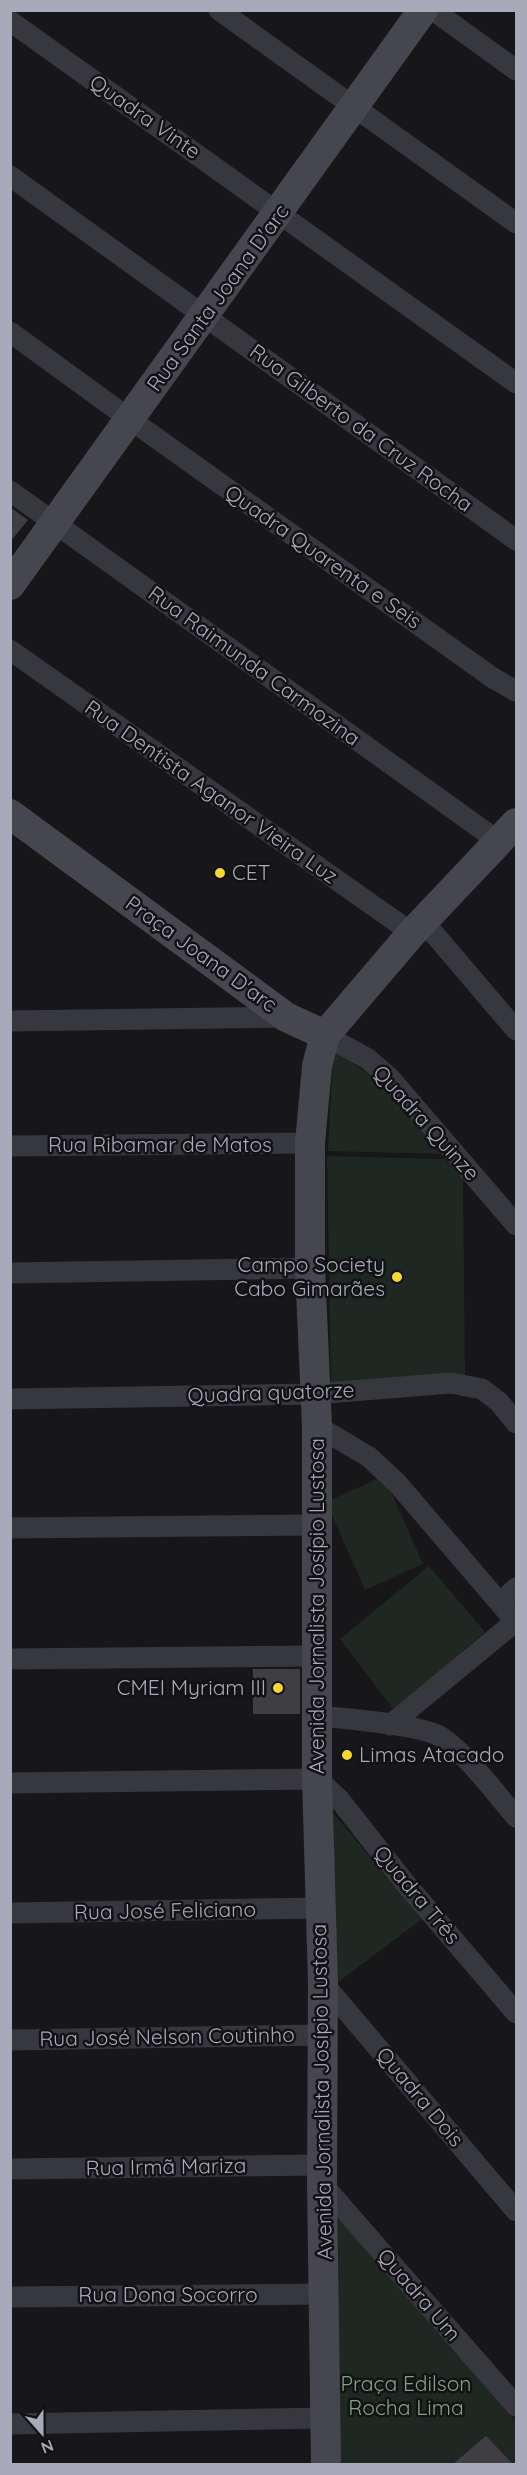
<svg xmlns="http://www.w3.org/2000/svg" width="527" height="2475" viewBox="0 0 527 2475" font-family="Quicksand,sans-serif">
<style>
.green{fill:#1e2721}
.building{fill:#3e3e43}
.lines{fill:none;stroke-linecap:round;stroke-linejoin:round}
.street{stroke:#37373e;stroke-width:21}
.secondary{stroke:#45464e;stroke-width:30}
.poi-dot{fill:#f4d732;stroke:#121113;stroke-width:2}
.labels{text-anchor:middle;stroke-width:5;stroke-linejoin:round;paint-order:stroke}
.street-label{font-size:21px;fill:#a8aab9;stroke:#121113}
.poi-label{font-size:21px;fill:#a8aab9;stroke:#121113;text-anchor:start}
.park-label{font-size:21px;fill:#7fa488;stroke:#121113}
</style>
<rect width="100%" height="100%" fill="#171618"/>
<g class="green">
<path d="M333,1050l54,36 55,68 -114,-3z"/>
<path d="M327,1156l117,3 19,19 2,198 -134,10z"/>
<path d="M384,1476l39,88 -58,26 -39,-88z"/>
<path d="M429,1566l56,66 -91,78 -54,-71z"/>
<path d="M329,1808l93,111 -89,67z"/>
<path d="M338,2215l178,207v42h-177z"/>
</g>
<g class="building">
<path d="M10,507l18,13 -18,22z"/>
<rect x="253" y="1669" width="47" height="45"/>
<path d="M486,2436l27,28h-60z"/>
</g>
<g class="lines">
<g class="street">
<path d="M219,10l297,213"/>
<path d="M433,10l83,60"/>
<path d="M10,21l506,362"/>
<path d="M10,176l506,364"/>
<path d="M10,332l121,88 362,258 23,13"/>
<path d="M10,491l488,350"/>
<path d="M10,650l402,283"/>
<path d="M424,922l92,108"/>
<path d="M10,1021l276,-4"/>
<path d="M325,1035l43,24 22,19 126,147"/>
<path d="M10,1146l300,-3"/>
<path d="M10,1273l300,-5"/>
<path d="M10,1399l304,-5 137,-11 31,6 17,13 17,21"/>
<path d="M317,1426l52,31 28,26 119,139"/>
<path d="M10,1528l307,-3"/>
<path d="M501,1602l15,-14"/>
<path d="M10,1659l308,-3"/>
<path d="M319,1716c26,3 102,8 122,21 25,16 55,57 75,80"/>
<path d="M390,1725l126,-104"/>
<path d="M10,1783l307,-4 22,20 66,84 111,130"/>
<path d="M10,1913l309,-5"/>
<path d="M323,1983l193,228"/>
<path d="M10,2040l313,-5"/>
<path d="M10,2169l312,-4"/>
<path d="M322,2184l194,222"/>
<path d="M10,2297l315,-3"/>
<path d="M10,2424l316,-6"/>
</g>
<g class="secondary">
<path d="M10,585l413,-575"/>
<path d="M10,814l276,203 39,18"/>
<path d="M326,2464l-4,-280 1,-201 -6,-204v-353l-7,-158v-125l7,-77 8,-31 87,-102 104,-110"/>
</g>
</g>
<g class="poi-dot">
<circle cx="220" cy="873" r="6"/>
<circle cx="397" cy="1277" r="6"/>
<circle cx="278" cy="1688" r="6"/>
<circle cx="347" cy="1755" r="6"/>
</g>
<g class="labels">
<g class="street-label">
<text transform="translate(145 117) rotate(35)" y="7">Quadra Vinte</text>
<text transform="translate(218 298) rotate(-54)" y="7">Rua Santa Joana D'arc</text>
<text transform="translate(361 428) rotate(36)" y="7">Rua Gilberto da Cruz Rocha</text>
<text transform="translate(323 557) rotate(35)" y="7">Quadra Quarenta e Seis</text>
<text transform="translate(254 666) rotate(36)" y="7">Rua Raimunda Carmozina</text>
<text transform="translate(211 792) rotate(35)" y="7">Rua Dentista Aganor Vieira Luz</text>
<text transform="translate(201 954) rotate(36)" y="7">Praça Joana D'arc</text>
<text transform="translate(426 1123) rotate(48)" y="7">Quadra Quinze</text>
<text x="160" y="1152">Rua Ribamar de Matos</text>
<text transform="translate(271 1393) rotate(-2)" y="7">Quadra quatorze</text>
<text transform="translate(317 1606) rotate(-90)" y="7">Avenida Jornalista Josípio Lustosa</text>
<text transform="translate(417 1895) rotate(50)" y="7">Quadra Três</text>
<text transform="translate(165 1911) rotate(-1)" y="7">Rua José Feliciano</text>
<text transform="translate(167 2037) rotate(-1)" y="7">Rua José Nelson Coutinho</text>
<text transform="translate(322 2092) rotate(-91)" y="7">Avenida Jornalista Josípio Lustosa</text>
<text transform="translate(420 2097) rotate(50)" y="7">Quadra Dois</text>
<text transform="translate(166 2167) rotate(-1)" y="7">Rua Irmã Mariza</text>
<text x="168" y="2302">Rua Dona Socorro</text>
<text transform="translate(419 2295) rotate(49)" y="7">Quadra Um</text>
</g>
<g class="poi-label">
<text x="232" y="880">CET</text>
<text x="385" y="1272" text-anchor="end">Campo Society<tspan x="385" dy="24">Cabo Gimarães</tspan></text>
<text x="266" y="1695" text-anchor="end">CMEI Myriam III</text>
<text x="359" y="1762">Limas Atacado</text>
</g>
<g class="park-label">
<text x="406" y="2391">Praça Edilson<tspan x="406" dy="24">Rocha Lima</tspan></text>
</g>
</g>
<rect width="527" height="2475" fill="none" stroke="#a8aab9" stroke-width="24"/>
<g transform="translate(42 2433) rotate(159)" stroke="#121113" stroke-width="4.5" paint-order="stroke">
<path d="M0-4.5L10 22L0 15L-10 22Z" fill="#a8aab9"/>
<text y="-9" font-size="16" font-weight="bold" text-anchor="middle" fill="#a8aab9">N</text>
</g>
</svg>
